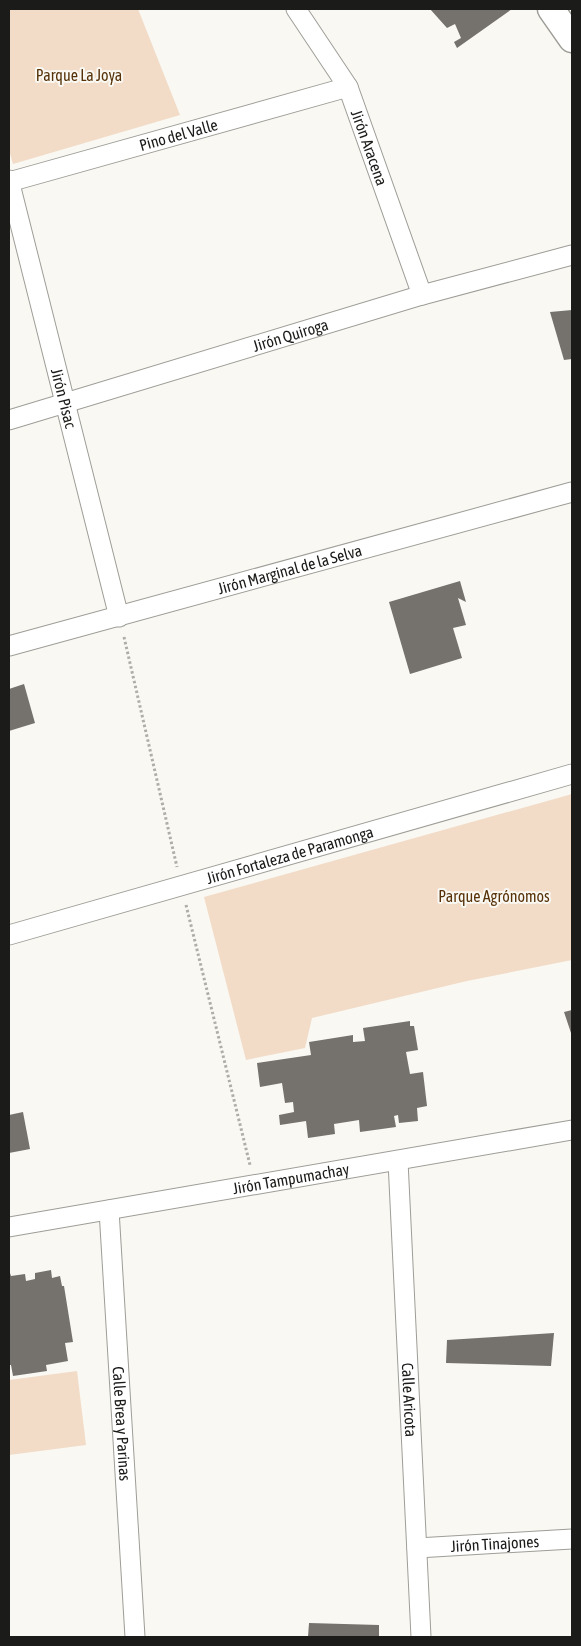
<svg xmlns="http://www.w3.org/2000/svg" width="581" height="1646" viewBox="0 0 581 1646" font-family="'Asap Condensed',sans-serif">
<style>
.green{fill:#f2dcc8}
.building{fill:#75726d}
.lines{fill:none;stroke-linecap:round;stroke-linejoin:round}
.street-casing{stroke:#9e9d97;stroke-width:21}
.secondary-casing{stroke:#9e9d97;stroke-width:29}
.path{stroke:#aeada9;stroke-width:3;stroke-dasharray:2.5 2.5;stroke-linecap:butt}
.street{stroke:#fff;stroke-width:19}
.secondary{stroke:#fff;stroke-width:26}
.labels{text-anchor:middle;stroke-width:4;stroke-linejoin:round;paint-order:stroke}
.park-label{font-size:16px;fill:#573209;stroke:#f9f8f2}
.street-label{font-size:16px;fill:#1b1b19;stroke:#f9f8f2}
</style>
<rect width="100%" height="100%" fill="#f9f8f2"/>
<g class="green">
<path d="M9,9h129l42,106 -167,49 -4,-14z"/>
<path d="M572,794v166l-105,21 -155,37 -7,30 -59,12 -42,-163z"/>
<path d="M77,1371l9,74 -77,10v-75z"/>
</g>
<g class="building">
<path d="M430,9h82l-55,39 -3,-6 7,-4 -6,-14 -8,4z"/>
<path d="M572,310v49l-8,1 -14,-48z"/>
<path d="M460,581l6,21 -8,-4 8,27 -13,3 9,30 -52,16 -21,-72z"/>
<path d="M24,684l11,39 -26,8v-42z"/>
<path d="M572,1010v26l-8,-24z"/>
<path d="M410,1021v5h4l4,24 -12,2 4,22 13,-2 4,34 -10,2 1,13 -19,2 -1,-8 -4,1 2,11 -36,5 -1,-12 -25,4 1,10 -27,4 -2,-17 -26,4 -1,-10 15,-3 -1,-10 -8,1 -3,-20 -22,4 -3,-24 54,-8 -2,-13 44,-7v7l12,-1 -2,-13z"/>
<path d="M23,1112l7,37 -21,4v-38z"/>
<path d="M9,1270l2,6 14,-2 1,7 9,-2v-6l16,-3 1,8 8,-2 2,10h2l9,56 -8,1 3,18 -22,4 1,6 -34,5 -2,-11h-2z"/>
<path d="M554,1333l-3,33 -105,-3 1,-23z"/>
<path d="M309,1623l70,2v12h-71z"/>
</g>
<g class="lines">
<g class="street-casing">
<g id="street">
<path id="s1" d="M296,9l52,78 74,208"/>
<path id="s2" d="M9,180l110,437"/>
<path id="s3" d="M9,182l339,-95"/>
<path id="s4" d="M9,420l413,-125 150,-40"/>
<path id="s5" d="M9,646l563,-154"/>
<path id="s6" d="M9,935l563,-161"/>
<path id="s7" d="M398,1161l23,476"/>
<path id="s8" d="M109,1210l26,427"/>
<path id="s9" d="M9,1227l563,-97"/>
<path id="s10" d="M417,1548l155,-9"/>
</g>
</g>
<g class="secondary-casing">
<path id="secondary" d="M551,9l21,30"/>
</g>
<g class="path">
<path d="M124,637l53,230"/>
<path d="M186,905l64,260"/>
</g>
<use href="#street" class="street"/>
<use href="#secondary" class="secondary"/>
</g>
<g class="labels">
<g class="park-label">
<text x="79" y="81">Parque La Joya</text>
<text x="494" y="902">Parque Agrónomos</text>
</g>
<g class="street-label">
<text dy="6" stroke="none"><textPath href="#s3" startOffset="176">Pino del Valle</textPath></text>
<text dy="6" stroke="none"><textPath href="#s1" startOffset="158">Jirón Aracena</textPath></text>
<text dy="6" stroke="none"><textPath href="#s4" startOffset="294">Jirón Quiroga</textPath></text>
<text dy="6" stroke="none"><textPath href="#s2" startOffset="225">Jirón Pisac</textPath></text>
<text dy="6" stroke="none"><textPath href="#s5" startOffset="291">Jirón Marginal de la Selva</textPath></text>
<text dy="6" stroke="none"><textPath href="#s6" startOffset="292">Jirón Fortaleza de Paramonga</textPath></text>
<text dy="6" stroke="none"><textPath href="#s9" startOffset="286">Jirón Tampumachay</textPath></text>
<text dy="6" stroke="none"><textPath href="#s7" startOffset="239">Calle Aricota</textPath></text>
<text dy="6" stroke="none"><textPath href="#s8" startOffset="214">Calle Brea y Parinas</textPath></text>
<text dy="6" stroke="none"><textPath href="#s10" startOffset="78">Jirón Tinajones</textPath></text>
</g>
</g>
<rect width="581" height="1646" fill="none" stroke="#1b1b19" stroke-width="20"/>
</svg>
